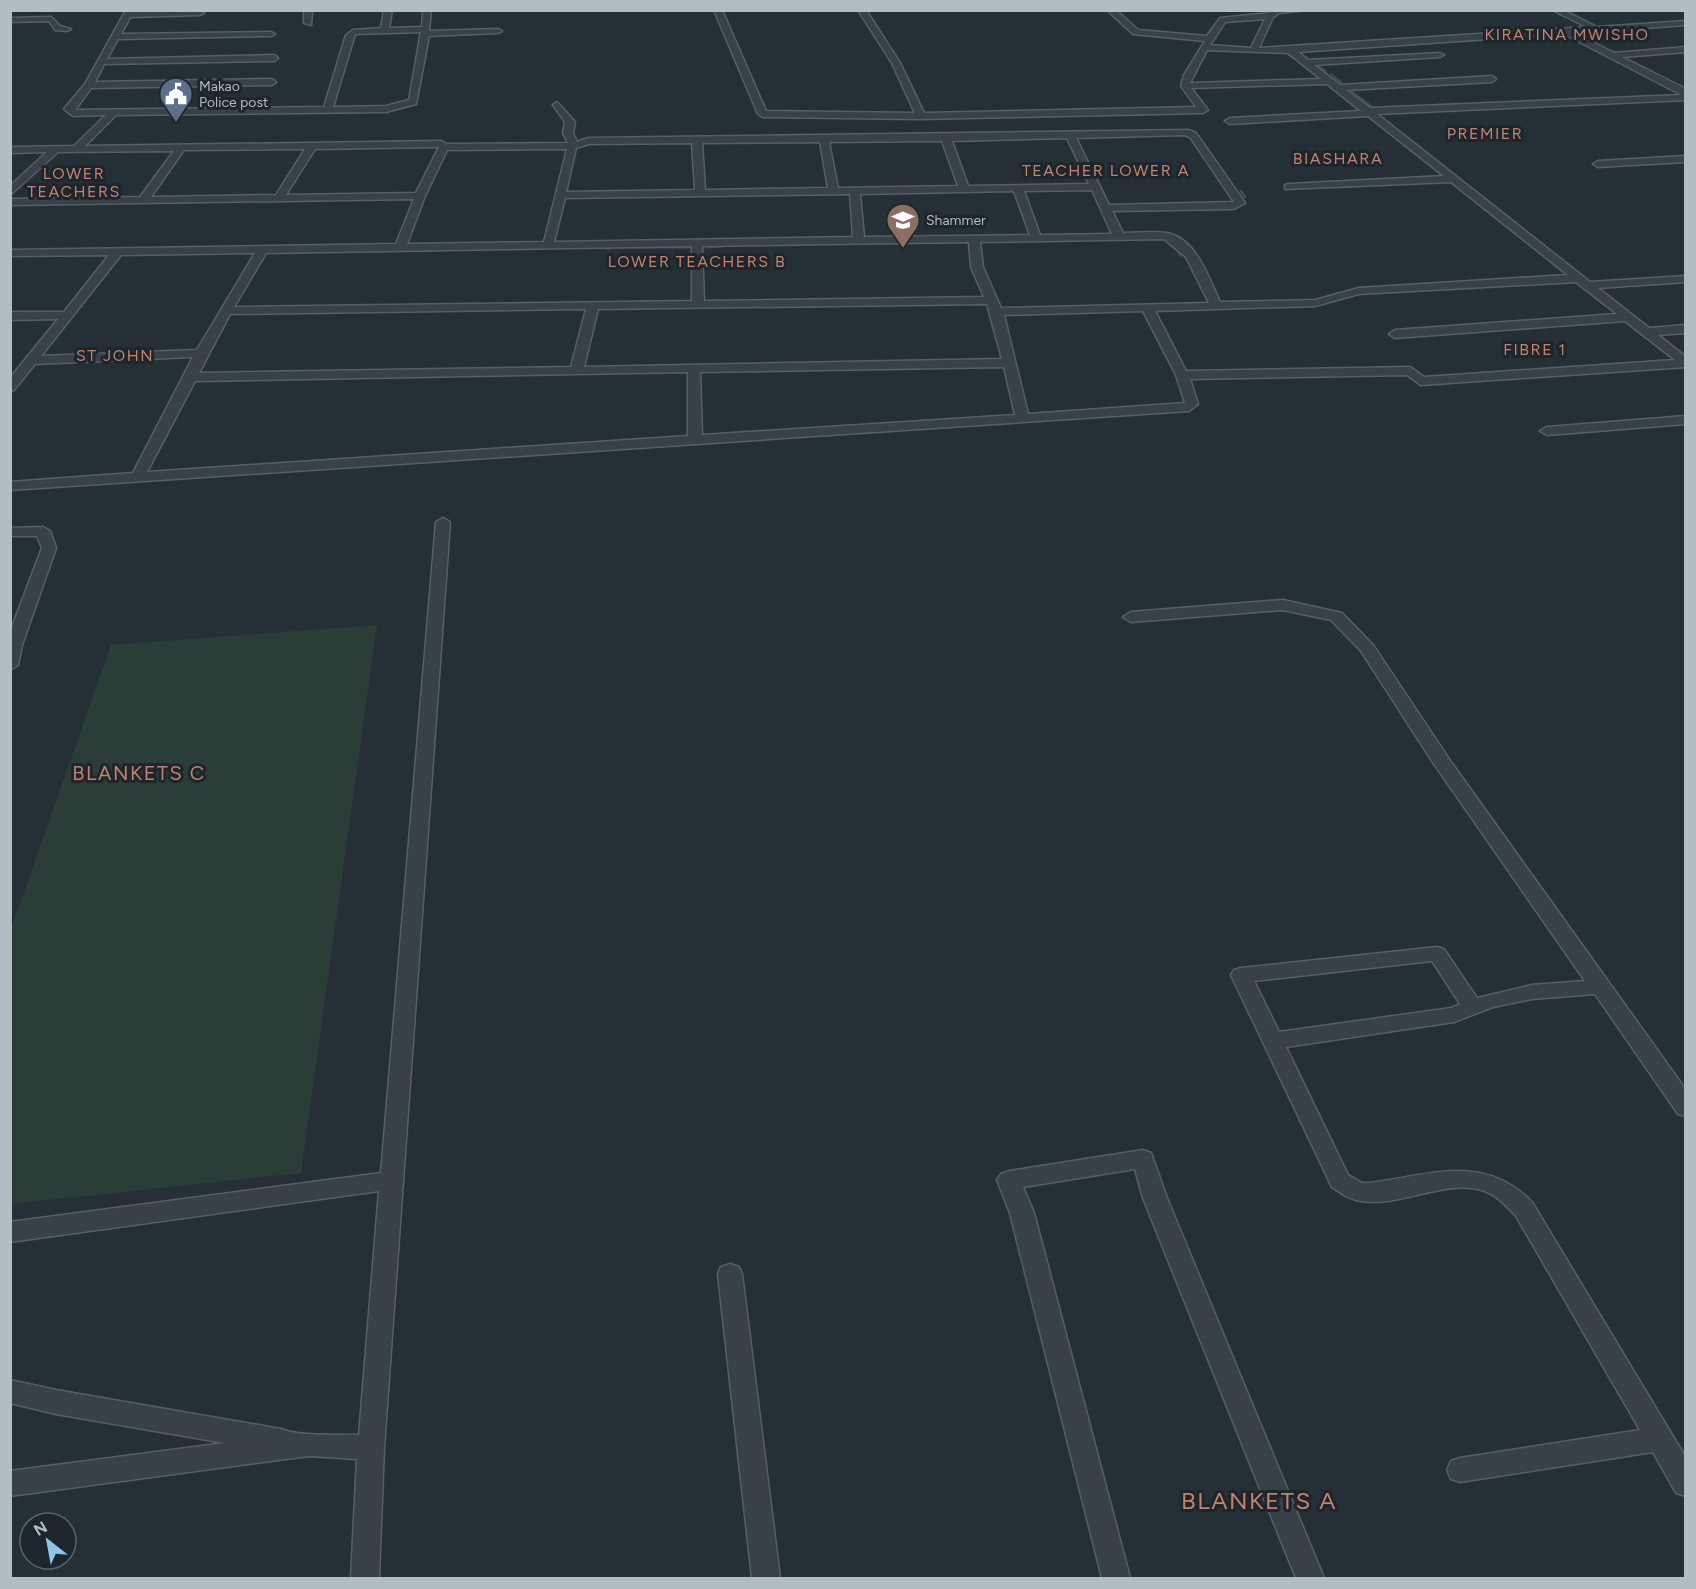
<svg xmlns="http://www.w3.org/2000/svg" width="1696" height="1589" viewBox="0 0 1696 1589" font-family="Figtree,sans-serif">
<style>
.green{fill:#2a3d39}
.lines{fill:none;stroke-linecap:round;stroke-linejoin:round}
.stream-far1{stroke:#3a4e5c;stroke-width:2}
.stream{stroke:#3a4e5c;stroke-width:3}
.minor-casing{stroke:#555f65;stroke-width:3}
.minor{fill:#374147;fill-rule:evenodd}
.labels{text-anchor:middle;stroke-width:6;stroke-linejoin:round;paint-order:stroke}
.far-poi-label{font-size:14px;fill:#b2bcc3;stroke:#1d262c;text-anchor:start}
.far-quarter-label{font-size:16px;letter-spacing:1.5px;fill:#c6816b;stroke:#1d262c}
.quarter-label{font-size:20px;letter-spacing:1.5px;fill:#c6816b;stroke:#1d262c}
.near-quarter-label{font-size:24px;letter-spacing:1.5px;fill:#c6816b;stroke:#1d262c}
</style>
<rect width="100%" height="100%" fill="#242f36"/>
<path class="green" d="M377,625l-76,548 -290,31v-275l100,-284z"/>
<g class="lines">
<g class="stream-far1">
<path d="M1305,51l-5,2 11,8"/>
<path d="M1612,51l55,29"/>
<path d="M1284,52l17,10"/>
<path d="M1315,64l11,7"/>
<path d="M1331,74l13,11"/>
<path d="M1350,90l25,19"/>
</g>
<g class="stream">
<path d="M1241,191l4,6"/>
<path d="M1064,235l46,-1 1,-8"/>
<path d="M1162,239l11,3 7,13"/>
<path d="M595,247l16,1"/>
<path d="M615,247h11"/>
<path d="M630,247h61"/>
<path d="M708,247l25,-2"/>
</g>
<g class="minor-casing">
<g id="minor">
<path d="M126,10l74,1 4,2 -4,2 -70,2 -9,17 150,-2 4,2 -4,2 -153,3 -11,20 167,-4 4,3 -4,3 -170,3 -9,18 177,-3 4,3 -4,3 -181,3 -16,22 249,-3 22,-72 7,-5 28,-2 3,-18h8l-3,18 33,-1 1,-17h8l-2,21 69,-2 4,2 -4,2 -69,3 -13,68 -30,8 -270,3 -31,31 356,-5 6,3 121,-1 -5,-10 2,-11 -12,-17 4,-3 18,20 -2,11 4,9 11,-4 600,-8 8,3 49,70 -11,6 -122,2 11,22c14,0 30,-2 43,0 30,4 43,46 54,69l95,-2 44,-12 209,-13 -117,-93 -166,7v-4l4,-1 155,-8 -76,-60 -138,8 -5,-3 5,-3 131,-7 -34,-27 -136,4 17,22 -5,3 -282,6 -158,-2 -5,-3 -44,-104h8l44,101 149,2 -23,-50 -34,-53h8l34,53 24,50 272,-6 -15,-21 3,-11 21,-34 -72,-7 -26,-24h9l22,20 69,6 13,-18 49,-5 -7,-3h45l-28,3 -6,4 -14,31 328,-21 -35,-17h11l34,17 89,-6v4l-111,8 39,20 72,-6v5l-64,5 64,32v11l-309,14 213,168 96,-6v6l-88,6 51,40 37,-3v8l-28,2 28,22v10l-265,18 -14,-10 -217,4 8,25 -9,7 -1179,79v-8l123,-9 60,-116 -158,7 -21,26 -4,1v-13l48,-59 -48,1v-8h54l45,-57 -99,1v-6l386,-6 18,-45 -404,6v-6l130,-2 34,-46 -116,1 -48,43v-9l37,-34 -37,1v-6l64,-1 32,-31 -33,1 -9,-7 21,-25zM1265,19l-14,29 -41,-3 15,-23zM421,32l-12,68 -23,6 -53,1 22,-73zM1564,34l118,61 -312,13 -24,-18 146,-8 4,-3 -4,-3 -152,9 -26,-20 126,-8 4,-2 -4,-2 -132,7 -10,-8zM1207,50l81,3 33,26 -131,4zM1184,135l6,2 44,65 -125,3 -33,-67zM1067,138l22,46 -121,2 -16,-45zM942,141l16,45 -120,2 -9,-46zM820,142l8,46 -123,2 -3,-47zM692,143l3,47 -129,2 10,-44 13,-4zM439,147l-23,46 -130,2 29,-46zM305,149l-29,46 -125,2 33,-47zM567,149l-23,93 -137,2 18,-48 22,-46zM1092,190l20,44 -72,1 -16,-44zM1014,191l16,44 -166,2 -4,-43zM850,194l3,43 -299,5 11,-44zM1164,239l22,18 23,46 -208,5 -18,-41 -3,-25zM969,242l2,25 13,30 -280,4 -2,-55zM692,246v55l-458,6 32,-54zM255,253l-58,97 -156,6 80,-101zM1576,282l41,32 -222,16 -6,4 6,4 230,-17 50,39 -251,17 -14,-10 -224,4 -31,-60 160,-5 44,-12zM987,304l15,55 -418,8 14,-58zM586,309l-15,58 -372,6 31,-59zM1143,311l33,64 9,28 -157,11 -24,-99zM1004,367l11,48 -313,20 -2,-63zM688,372v64l-541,36 48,-91z"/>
<path d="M304,10h8l-1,15 -7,-2z"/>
<path d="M51,17l9,9 11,3 -4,2 -12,-1 -6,-9 -39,1v-4z"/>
<path d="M1686,156v6l-88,5 -5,-3 5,-3z"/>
<path d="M1686,416v8l-139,11 -7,-4 7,-4z"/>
<path d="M443,518l7,4 -66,926 -5,130h-28l6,-119 -48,-3 -299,40v-25l215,-28 -169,-29 -46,-11v-23l46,10 225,39c20,8 54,5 78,6l20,-244 -369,51v-20l371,-49 55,-651z"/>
<path d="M43,527l7,4 6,17 -34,97 -4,20 -8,5v-38l32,-84 -5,-12h-27v-8z"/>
<path d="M1283,600l59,13 31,32 78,117 235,328v26l-8,-2 -83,-120 -63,5 -39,8 -39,15 -168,25 62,128 14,8h6c62,-7 114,-31 164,19l154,256v38l-10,-3 -23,-41 -193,30 -9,-3 -4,-9 4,-9 9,-3 180,-28 -124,-214c-9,-9 -17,-19 -29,-24 -37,-16 -87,16 -126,9 -11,-1 -20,-8 -29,-14l-101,-212 3,-5 7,-2 196,-21 7,2 33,49 55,-13 53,-4 -151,-217 -73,-113 -30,-31 -48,-10 -152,12 -8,-5 8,-5zM1432,961l28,43 -9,4 -172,24 -25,-51z"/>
<path d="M1143,1150l8,3 16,45 157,380h-28l-153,-380 -8,-29 -112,18 11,26 96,365h-28l-92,-365 -13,-33 4,-6 8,-3z"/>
<path d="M730,1264l9,3 3,7 38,304h-28l-34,-304 3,-7z"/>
</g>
</g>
<use href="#minor" class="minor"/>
</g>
<defs>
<g id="civic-pin" transform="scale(1.725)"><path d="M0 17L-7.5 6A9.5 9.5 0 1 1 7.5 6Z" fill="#5c6f8a" stroke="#1d262c"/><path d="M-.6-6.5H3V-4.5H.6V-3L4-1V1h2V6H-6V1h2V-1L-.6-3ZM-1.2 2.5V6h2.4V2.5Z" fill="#fff"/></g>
<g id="school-pin" transform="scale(1.725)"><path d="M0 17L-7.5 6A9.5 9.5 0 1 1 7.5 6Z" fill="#8d6e63" stroke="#1d262c"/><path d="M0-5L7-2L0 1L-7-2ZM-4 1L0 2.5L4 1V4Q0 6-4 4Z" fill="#fff"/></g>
</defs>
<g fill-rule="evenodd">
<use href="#civic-pin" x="176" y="94"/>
<use href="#school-pin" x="903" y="220"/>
</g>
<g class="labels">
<g class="far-poi-label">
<text x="199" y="91">Makao<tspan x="199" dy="16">Police post</tspan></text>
<text x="926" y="225">Shammer</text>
</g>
<g class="far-quarter-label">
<text x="1567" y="40">KIRATINA MWISHO</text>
<text x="1485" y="139">PREMIER</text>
<text x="1338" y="164">BIASHARA</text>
<text x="1106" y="176">TEACHER LOWER A</text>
<text x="74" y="179">LOWER<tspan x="74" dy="18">TEACHERS</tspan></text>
<text x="697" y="267">LOWER TEACHERS B</text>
<text x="1535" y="355">FIBRE 1</text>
<text x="115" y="361">ST JOHN</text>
</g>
<g class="quarter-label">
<text x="139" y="780">BLANKETS C</text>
</g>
<g class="near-quarter-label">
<text x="1259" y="1509">BLANKETS A</text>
</g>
</g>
<rect width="1696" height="1589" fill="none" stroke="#b2bcc3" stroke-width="24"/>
<g transform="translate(48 1541) rotate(329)"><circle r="28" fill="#1d262c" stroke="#596268" stroke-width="1.5"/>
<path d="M0-4.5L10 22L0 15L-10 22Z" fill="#90c4ea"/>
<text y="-9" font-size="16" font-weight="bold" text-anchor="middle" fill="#b2bcc3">N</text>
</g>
</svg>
